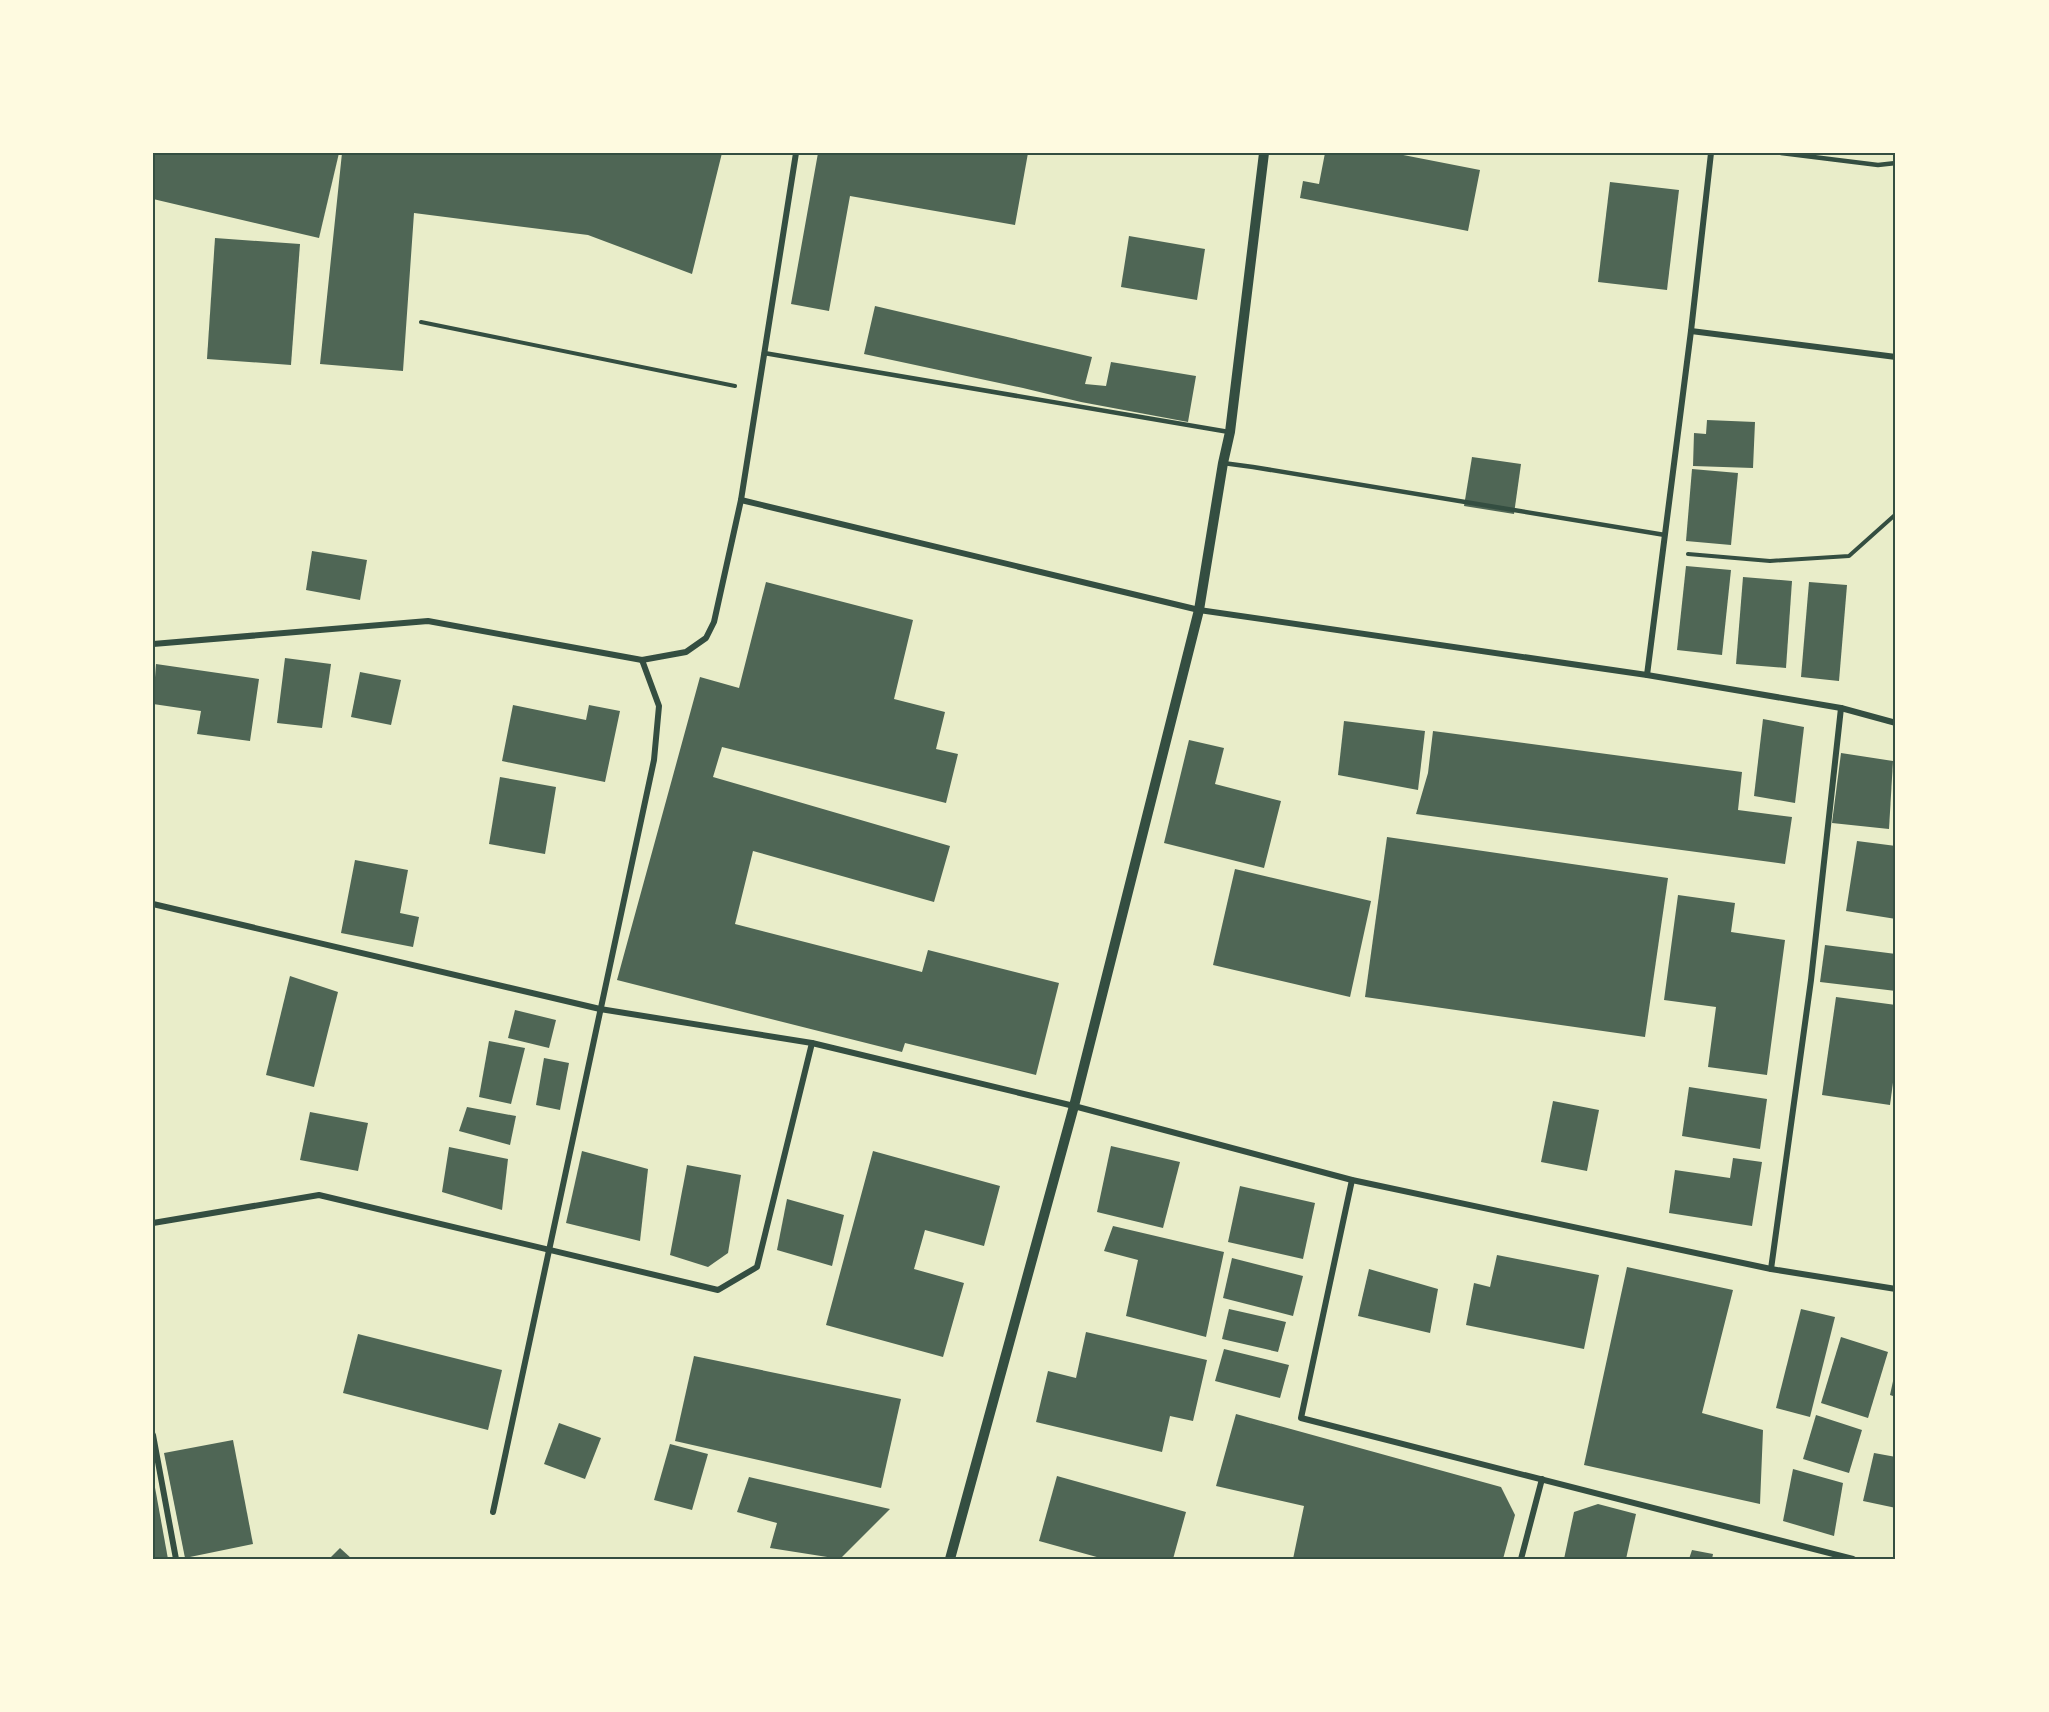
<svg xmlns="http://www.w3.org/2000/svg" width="2049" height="1712" viewBox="0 0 2049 1712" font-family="'Fira Sans',sans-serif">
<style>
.building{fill:#4f6655}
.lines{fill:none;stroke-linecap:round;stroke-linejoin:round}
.path{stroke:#344e41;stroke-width:4}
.service{stroke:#344e41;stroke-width:4.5}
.minor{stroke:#344e41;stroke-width:6}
.tertiary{stroke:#344e41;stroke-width:10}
.neatline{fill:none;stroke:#344e41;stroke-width:2}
</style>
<rect width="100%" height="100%" fill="#e9edc9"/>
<g class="building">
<path d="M153,153h186l-20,85 -166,-39z"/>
<path d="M342,153h380l-30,121 -104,-39 -174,-22 -11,158 -83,-7z"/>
<path d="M818,153h210l-13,72 -165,-29 -21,115 -38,-7z"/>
<path d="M1325,153h68l87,17 -12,61 -168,-33 3,-17 16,3z"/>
<path d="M1610,182l69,8 -12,100 -69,-8z"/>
<path d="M1129,236l76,13 -8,51 -76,-13z"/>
<path d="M215,238l85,6 -9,121 -84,-6z"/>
<path d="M875,306l217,51 -7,27 21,2 5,-24 85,14 -8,46 -107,-20 -58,-14 -159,-34z"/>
<path d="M1707,420l48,2 -2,46 -60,-2 1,-33 12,1z"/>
<path d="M1472,457l49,7 -7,50 -50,-8z"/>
<path d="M1692,469l46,4 -7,72 -45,-4z"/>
<path d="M312,551l55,9 -7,40 -54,-10z"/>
<path d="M1686,566l45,4 -9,85 -45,-5z"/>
<path d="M1743,577l49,4 -6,87 -50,-4z"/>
<path d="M766,582l147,38 -19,79 51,13 -9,37 22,5 -12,49 -224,-56 -9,30 237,69 -16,56 -181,-51 -18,73 187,48 6,-22 131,33 -23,92 -131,-32 -3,9 -285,-72 83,-303 39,11z"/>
<path d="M1809,582l38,3 -8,96 -38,-4z"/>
<path d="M285,658l46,6 -9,64 -45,-5z"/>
<path d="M156,664l103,15 -9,62 -53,-7 4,-23 -48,-7z"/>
<path d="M360,672l41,8 -10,45 -40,-8z"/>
<path d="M513,705l73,15 3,-15 31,6 -15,71 -103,-21z"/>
<path d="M1763,719l41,8 -9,76 -41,-7z"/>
<path d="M1344,721l81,10 -7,59 -80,-15z"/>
<path d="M1433,731l309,41 -4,38 54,7 -7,47 -369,-50 12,-41z"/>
<path d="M1189,740l35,8 -9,36 66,17 -17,67 -100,-25z"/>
<path d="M1841,753l52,8 -4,68 -57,-6z"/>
<path d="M500,777l56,10 -11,67 -56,-10z"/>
<path d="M1387,837l281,41 -23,159 -280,-40z"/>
<path d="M1857,841l39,5v73l-50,-8z"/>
<path d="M355,860l53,10 -8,43 19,4 -6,30 -72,-14z"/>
<path d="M1235,869l136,32 -21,96 -137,-32z"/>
<path d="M1678,895l57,8 -4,29 54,8 -18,135 -59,-8 8,-60 -52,-7z"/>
<path d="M1825,945l71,9v37l-76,-9z"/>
<path d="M290,976l48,16 -24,95 -48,-12z"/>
<path d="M1836,997l60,8v55l-6,45 -68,-10z"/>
<path d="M515,1010l41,10 -7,28 -41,-10z"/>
<path d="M489,1041l36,7 -14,56 -32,-7z"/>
<path d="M544,1058l25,5 -9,47 -24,-5z"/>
<path d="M1689,1087l78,12 -7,50 -78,-13z"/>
<path d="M1553,1101l46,9 -12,61 -46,-9z"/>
<path d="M467,1107l49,9 -6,29 -51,-14z"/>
<path d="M310,1112l58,11 -10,48 -58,-11z"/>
<path d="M1111,1146l69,16 -17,66 -66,-16z"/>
<path d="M449,1147l59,12 -6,51 -60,-18z"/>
<path d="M582,1151l66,18 -8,72 -74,-18z"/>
<path d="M873,1151l127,35 -16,60 -59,-16 -11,39 50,14 -21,74 -117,-32z"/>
<path d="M1733,1158l29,4 -10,64 -83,-13 6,-43 55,8z"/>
<path d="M687,1165l54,10 -13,78 -20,14 -38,-12z"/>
<path d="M1240,1186l75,17 -12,56 -75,-17z"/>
<path d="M787,1199l57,16 -12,51 -55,-16z"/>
<path d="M1113,1226l111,26 -18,85 -80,-21 12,-56 -34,-9z"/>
<path d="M1497,1255l102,20 -15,74 -118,-24 8,-42 16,4z"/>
<path d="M1232,1258l71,18 -10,40 -70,-18z"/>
<path d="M1627,1267l106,23 -31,123 61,17 -3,74 -176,-39z"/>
<path d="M1369,1269l69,20 -8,44 -72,-17z"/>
<path d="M1229,1309l57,13 -8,30 -56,-13z"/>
<path d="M1801,1309l34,8 -25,100 -34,-9z"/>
<path d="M1086,1332l121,28 -14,61 -23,-5 -8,36 -126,-30 12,-51 28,7z"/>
<path d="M358,1334l144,36 -14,60 -145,-37z"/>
<path d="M1841,1337l47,15 -20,66 -47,-15z"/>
<path d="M1224,1349l65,16 -9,33 -65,-17z"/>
<path d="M694,1356l207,43 -20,89 -206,-47z"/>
<path d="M1895,1372h1v25l-6,-2z"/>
<path d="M1236,1414l265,73 14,28 -12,44h-210l11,-53 -88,-20z"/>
<path d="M1816,1415l46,15 -13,43 -46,-14z"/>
<path d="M559,1423l42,15 -16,41 -41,-15z"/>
<path d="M233,1440l20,104 -68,14 -21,-105z"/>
<path d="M670,1444l38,10 -16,56 -38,-10z"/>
<path d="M1874,1453l22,4v51l-33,-7z"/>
<path d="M1793,1469l50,14 -9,53 -51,-15z"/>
<path d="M1057,1476l129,36 -13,47h-69l-65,-18z"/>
<path d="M749,1477l141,32 -50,50 -70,-11 7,-25 -40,-11z"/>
<path d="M153,1482h1l14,77h-15z"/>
<path d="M1598,1504l38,10 -10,45h-62l10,-47z"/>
<path d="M340,1548l12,11h-23z"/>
<path d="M1692,1550l21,4 -1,5h-23z"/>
</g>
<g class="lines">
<g class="path">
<path d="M421,322l314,64"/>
<path d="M1688,554l82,7 79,-5 47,-42"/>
</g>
<g class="service">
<path d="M1781,153l97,12 18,-2"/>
<path d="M764,353l465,79"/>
<path d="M1223,463l30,4 412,68"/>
</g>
<g class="minor">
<path d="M1691,331l205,26"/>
<path d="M741,500l458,110 448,65 194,33 55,15"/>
<path d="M153,644l275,-23 214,39 44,-8 20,-14 8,-16 27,-122 55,-347"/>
<path d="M1647,675l44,-344 20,-178"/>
<path d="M153,904l447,105 212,34 262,63 278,74 419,89 125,20"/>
<path d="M1352,1180l-51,238 552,141"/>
<path d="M153,1223l166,-28 399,95 39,-23 55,-224"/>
<path d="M1771,1269l40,-289 30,-272"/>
<path d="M153,1435l23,124"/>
<path d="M493,1512l161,-752 5,-54 -17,-46"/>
<path d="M1521,1559l21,-80"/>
</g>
<path class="tertiary" d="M950,1559l124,-453 125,-496 24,-147 7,-31 34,-279"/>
</g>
<rect width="2049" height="1712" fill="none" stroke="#fefae0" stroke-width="309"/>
<rect x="154" y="154" width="1740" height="1404" class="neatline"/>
</svg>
